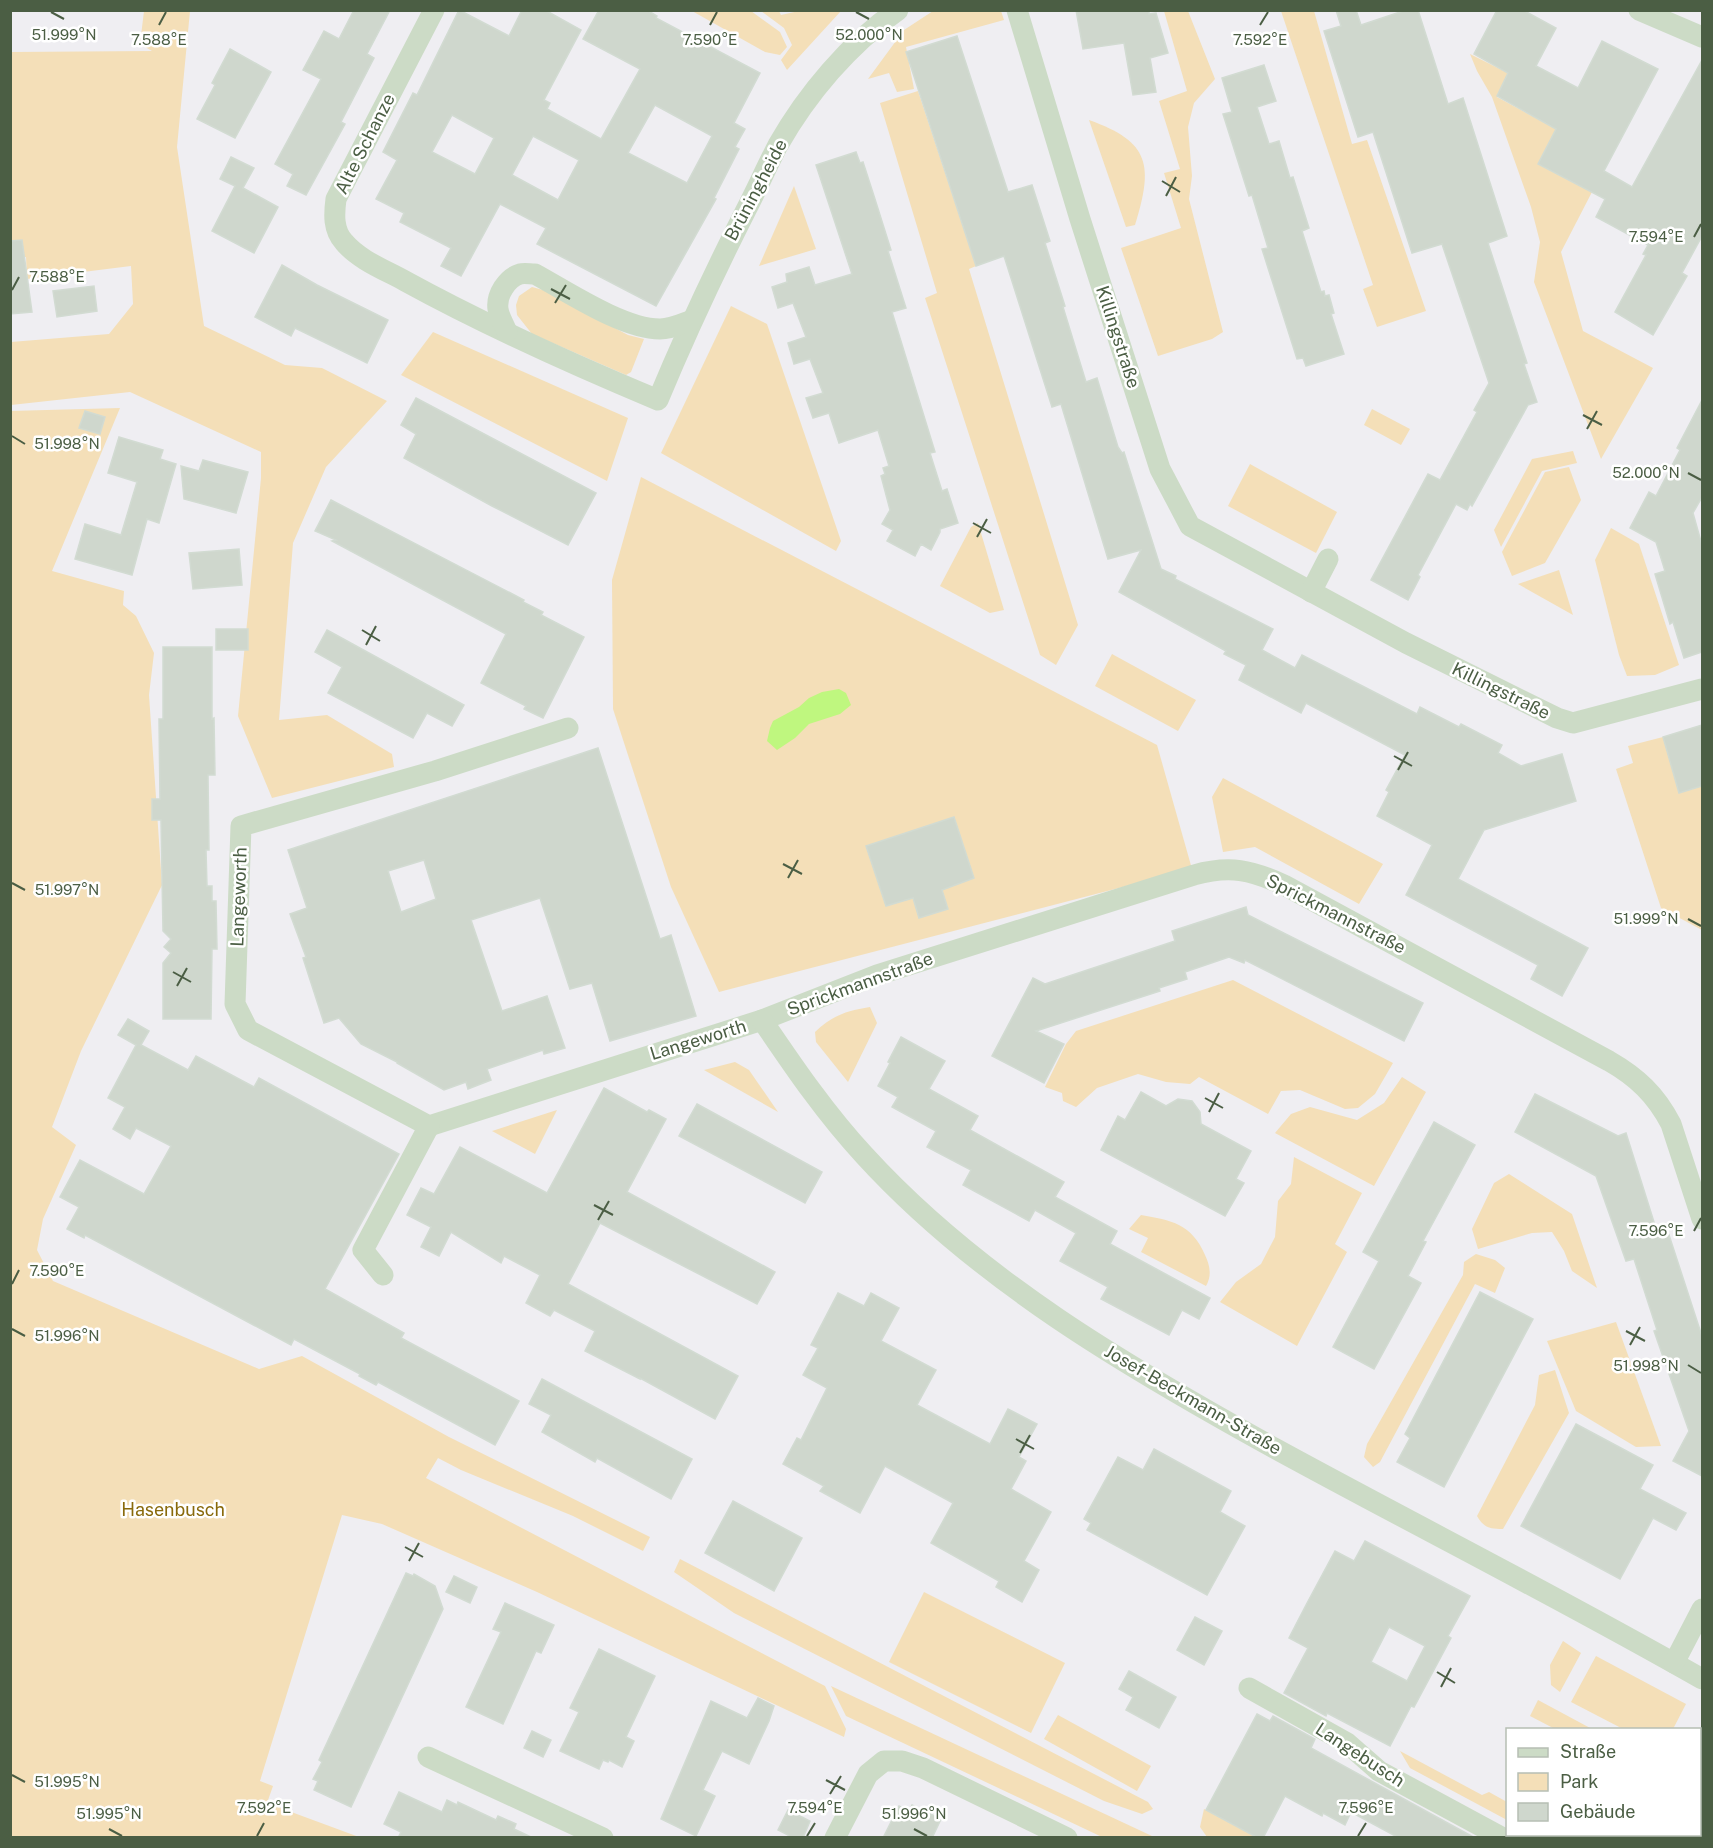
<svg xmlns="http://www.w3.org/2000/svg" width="1713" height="1848" viewBox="0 0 1713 1848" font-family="'Public Sans',sans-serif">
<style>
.green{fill:#f4dfb8}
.water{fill:#bff77f}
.building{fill:#cfd7cd;stroke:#d2dbd2;stroke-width:1.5;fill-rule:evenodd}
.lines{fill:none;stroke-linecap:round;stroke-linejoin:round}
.street{stroke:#ccdbc6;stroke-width:21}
.ticks{fill:none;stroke:#4b5e44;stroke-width:2}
.labels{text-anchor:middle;stroke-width:5;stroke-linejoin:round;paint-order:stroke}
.street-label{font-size:18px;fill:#4b5e44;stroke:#fff}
.park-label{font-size:18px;fill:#896a0c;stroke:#fff}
.ticks-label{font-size:15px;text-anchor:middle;fill:#4b5e44;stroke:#fff;stroke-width:5;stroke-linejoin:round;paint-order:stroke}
</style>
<rect width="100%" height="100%" fill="#efeef2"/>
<g class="green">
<path d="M144,11h46l-13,136 27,179 81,39 37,3 65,33 -61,66 -33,76 -14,177 48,-5 65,39 2,13 -122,31 -34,-82 23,-238v-26l-131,-60 -119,13v-63l98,-8 24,-30 -2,-38 -104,13 -1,-22 -15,1 -1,-206 142,-1 -12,-7z"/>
<path d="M692,11h59l29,21 7,15 -7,8 -15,-3z"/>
<path d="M761,11h18l2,4 18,-4h42l-54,59 -6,-10 11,-15 -8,-17z"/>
<path d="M933,11h68l3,9 -98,27 8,42 -17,3 -8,-19 -21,6 36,-49z"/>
<path d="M1164,11h24l27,68 -21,24 -6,24 4,49 -3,23 34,133 -11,7 -54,17 -37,-108 60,-20 -17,-55 16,-4 -21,-68 28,-10z"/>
<path d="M1281,11h33l38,133 15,-4 59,171 -49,16 -14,-38 10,-4z"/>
<path d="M1470,54l38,19 -11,24 59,32 -18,35 54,28 -31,60 22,79 70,37 -52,91 -67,-177 6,-40 -9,-35 -39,-110 -15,-26z"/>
<path d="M918,91l58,175 -7,3 109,356 -22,40 -16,-10 -115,-357 12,-5 -57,-190z"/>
<path d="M1089,120c62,22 64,46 46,105l-9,2z"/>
<path d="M794,186l22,63 -57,17z"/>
<path d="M532,287l11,3 85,45 16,4 -13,33 -5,3 -94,-41 -15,-19 -1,-10 3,-9z"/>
<path d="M731,306l36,18 74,217 -5,10 -175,-98z"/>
<path d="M433,332l195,86 -21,63 -206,-106z"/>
<path d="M120,408l-68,163 72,20 -1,14 13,11 18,37 -5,42 13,190 -81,166 -29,76 24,18 -33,74 -6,31 16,31 206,88 43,-13 147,81 201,100 -7,14 -70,-35 -112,-46 -23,-12 -12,20 399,208 21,43 -2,8 -307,-145 -155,-68 -40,-9 -82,266 13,5 -6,17 92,34h-348l-1,-1426z"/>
<path d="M1372,409l38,20 -9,16 -37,-20z"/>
<path d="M1573,451l4,12 -35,8 -41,76 -7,-17 38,-71z"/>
<path d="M1250,464l87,48 -21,41 -88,-47z"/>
<path d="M1569,467l12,33 -36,63 -33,13 -10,-24 43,-80z"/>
<path d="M641,477l516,268 35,124 -473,123 -48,-105 -58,-178 -1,-129z"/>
<path d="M978,523l26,87 -14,3 -50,-27 31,-59z"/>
<path d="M1611,528l28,16 40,121 -24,10 -28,1 -8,-21 -24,-95z"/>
<path d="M1559,570l14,45 -55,-31z"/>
<path d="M1112,654l84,46 -18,31 -83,-45z"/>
<path d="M1663,737l16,55 23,-6v144l-41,-22 -45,-139 17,-6 -5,-17z"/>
<path d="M1223,778l160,86 -24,40 -104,-57 -32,5 -11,-55z"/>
<path d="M1233,980l160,83 -18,31 -17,14 -13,1 -45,-19 -19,1 -13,23 -69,-37 -9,7 -24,-2 -28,-8 -41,14 -21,19 -13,-6 -1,-8 -17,-6 21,-43 10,-13z"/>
<path d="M870,1007l7,16 -29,59 -32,-40 -1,-10c18,-17 31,-21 55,-25z"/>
<path d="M735,1062l14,8 29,42 -74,-42z"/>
<path d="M1402,1077l24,15 -52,94 -99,-53 16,-19 19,-7 47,13 27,-17z"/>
<path d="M557,1110l-22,44 -43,-23z"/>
<path d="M1294,1157l68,36 -27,51 12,8 -50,94 -77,-44 16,-20 25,-18 14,-27 3,-36 13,-17z"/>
<path d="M1509,1174l63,40 25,74 -25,-17 -8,-20 -12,-19 -20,1 -54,16 -6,-20 22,-46z"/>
<path d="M1141,1215c30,5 51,9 64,40 5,10 7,21 1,31l-65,-34 7,-14 -19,-9z"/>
<path d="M1476,1254l19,6 10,8 -10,25 -20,-9 -95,178 -7,5 -9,-10 3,-13 96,-169 1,-13z"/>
<path d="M1616,1322l45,124 -25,1 -60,-36 -29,-70z"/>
<path d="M1555,1370l14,43 -66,116c-13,0 -19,-1 -26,-13l58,-111 4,-30z"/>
<path d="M680,1559l468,243 5,7 -11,5 -38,-13 -370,-188 -60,-41z"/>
<path d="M924,1592l141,71 -34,70 -142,-71z"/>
<path d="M1563,1641l18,12 -21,39 -9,-7 -1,-20z"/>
<path d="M1596,1656l90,48 -13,25h-50l-52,-27z"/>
<path d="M831,1686l321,150 -50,1 -256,-121z"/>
<path d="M1538,1700l54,29h-37l-25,-13z"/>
<path d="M1058,1715l93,51 -14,25 -93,-52z"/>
<path d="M1400,1751l82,44 7,-3 18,10v18l-97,-52z"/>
<path d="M1204,1809l53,28h-50l-7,-10z"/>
</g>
<path class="water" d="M839,689l7,4 5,12 -11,9 -31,10 -14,14 -18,12 -10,-9 3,-13 3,-7 26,-14 10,-9 13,-6z"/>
<g class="building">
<path d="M354,10h36l-23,44 7,4 -33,64 4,2 -39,71 -19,-9 6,-12 -18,-10 46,-85 -18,-9 21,-39 15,8z"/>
<path d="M459,10l50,26 13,-26h23l36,20 -37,70 6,3 -3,6 54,30 39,-70 -57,-30 16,-29h48l10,6 -1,2 104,55 -26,50 11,6 -10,18 4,2 -25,49 2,1 -60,107 -119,-62 9,-16 -46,-24 -39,72 -20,-10 10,-18 -51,-26 4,-9 -28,-14 21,-39 -14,-8 30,-59 4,2zM655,105l57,31 -25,47 -59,-30zM452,115l42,23 -19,36 -43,-22zM533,136l46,24 -21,40 -46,-25z"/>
<path d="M1076,10h73v4l7,-1 12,40 -18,5 6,34 -23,3 -9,-52 -41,6z"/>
<path d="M1336,10h20l5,15 45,-15h12l30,94 15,-6 44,138 -19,7 39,120 -3,1 13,38 -9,3 -56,101 -2,-2 -3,6 -11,-6 -38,71 2,2 -12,23 -37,-20 57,-106 12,6 37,-68 -3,-2 15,-27 -47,-139 -30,9 -39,-121 -15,5 -34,-106 17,-5z"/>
<path d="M1497,10h26l33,18 -20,38 42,22 24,-47 56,28 -54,102 28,16 70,-127v176l-20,37 5,3 -34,59 -38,-23 31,-57 -3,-1 5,-9 -52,-28 9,-18 -67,-35 18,-35 -59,-33 11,-23 -34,-19z"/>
<path d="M957,36l51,156 24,-7 18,56 -5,2 20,63 -2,1 23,75 11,-4 21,69 4,6 2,-1 37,117 15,7 -1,3 98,50 -11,21 33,18 7,-13 115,59 3,-7 39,20 2,-3 41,21 -4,8 23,13 41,-12 14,47 -92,29 -26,49 130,69 -26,48 -31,-17 7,-14 -132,-70 26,-50 -55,-29 12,-24 -3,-2 19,-35 -99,-52 -5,10 -62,-33 7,-15 -22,-11 2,-3 -107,-59 22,-42 -33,9 -47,-155 -9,3 -48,-151 -28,10 -70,-214z"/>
<path d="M230,49l41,23 -36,66 -38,-19 18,-34 -3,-2z"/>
<path d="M1264,65l12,36 -19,6 12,37 10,-3 11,37 3,-1 16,51 -7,3 19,61 3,-1 1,5 4,-1 5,18 -3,1 13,40 -38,12 -3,-8 -6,1 -35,-110 6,-1 -16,-53 -3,1 -26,-82 9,-2 -10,-34z"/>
<path d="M856,152l4,11 3,-1 11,34 17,54 -3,1 18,57 -14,4 43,140 -5,1 12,38 5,-2 11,34 -18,6v3l-9,18 -10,-6 -6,12 -28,-15 6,-11 -11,-6 8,-14 -9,-34 4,-2 -2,-6 6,-2 -11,-36 -39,13 -10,-30 -16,5 -7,-20 17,-5 -13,-34 -16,5 -6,-21 18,-6 -13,-34 -15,5 -6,-21 15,-5 -1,-8 23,-7 6,18 37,-11 -36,-109z"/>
<path d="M231,157l23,11 -11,20 35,19 -24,46 -42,-22 23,-45 -15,-7z"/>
<path d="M22,240l10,72 -22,2v-73z"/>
<path d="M282,265l35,20 71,35 -21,43 -72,-35 -4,8 -36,-19z"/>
<path d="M94,286l3,25 -40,6 -4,-26z"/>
<path d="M416,398l180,95 -28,52 -76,-39 -88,-48 12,-24 -15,-9z"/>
<path d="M1702,400v97l-9,16 9,32v107l-18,6 -11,-36 -3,2 -15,-50 10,-3 -9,-29 -26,-14 19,-36 7,4 24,-46 -3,-2z"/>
<path d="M85,411l20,6 -5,17 -21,-6z"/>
<path d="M119,437l44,13 -3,9 16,5 -17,59 -12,-4 -15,56 -57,-16 10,-35 36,11 16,-53 -29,-9z"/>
<path d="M203,460l45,12 -12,41 -52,-14 -3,-33 18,5z"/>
<path d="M331,500l193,100 -1,2 20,10 -2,3 43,22 -41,81 -19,-9 2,-3 -45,-23 25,-49 -174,-93 4,-1 -21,-9z"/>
<path d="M239,549l3,36 -49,4 -4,-36z"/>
<rect x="216" y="629" width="32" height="21"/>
<path d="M327,630l137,75 -12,21 -25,-13 -14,25 -85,-45 14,-26 -27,-15z"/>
<path d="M163,647h49v72l2,-1 1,57h-7l1,75h-3l1,36h5v15h4l1,48h-5l-1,70h-48v-56l8,-10 -7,-6 7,-8 -8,-8 -2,-111h-9v-21h8l-1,-80h4z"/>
<path d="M1702,725v61l-23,7 -16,-56z"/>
<path d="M598,748l62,191 11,-4 25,81 -86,25 -18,-58 -22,6 -30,-91 -69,22 31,91 45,-15 18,52 -21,6 -1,-4 -56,19 4,11 -23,9 -2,-7 -22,8 -47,-27v-1l-36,-18 -22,-26 -15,5 -21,-65 3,-1 -16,-43 17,-6 -19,-58zM424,860l12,39 -35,13 -13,-41z"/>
<path d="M954,817l20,61 -32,12 6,19 -29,9 -6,-20 -27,8 -20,-60z"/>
<path d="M1246,907l2,8 175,88 -19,38 -159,-81 -1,3 -15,-6 -44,15 2,7 -28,9 1,3 -124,40 28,13 -20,39 -52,-27 41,-78 12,6 130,-43 -3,-10z"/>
<path d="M128,1019l21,12 -8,14 47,25 8,-14 58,31 5,-9 140,76 -74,135 79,44 -3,5 118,63 -24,44 -117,-63 -2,3 -17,-9 1,-2 -66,-35 -3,6 -206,-110 -1,3 -17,-9 12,-22 -19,-10 20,-37 64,34 27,-48 -35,-18 -6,11 -17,-10 12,-22 -17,-9 28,-53 -18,-10z"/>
<path d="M901,1037l44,24 -16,28 49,27 -8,14 94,52 -9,15 62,34 -7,13 100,54 -11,21 -17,-9 -13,25 -68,-36 7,-12 -48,-26 16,-28 -41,-23 -6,11 -66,-36 8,-15 -44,-23 9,-16 -44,-24 6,-10 -20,-11 12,-23 -2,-1z"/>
<path d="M604,1088l43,24 2,-2 17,9 -39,73 148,80 -18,32 -157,-81 -32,61 170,92 -23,43 -75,-41v1l-55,-28 10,-20 -41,-21 -4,6 -24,-13 14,-28 -36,-19 -3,7 -50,-31 -12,24 -18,-9 10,-20 -24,-12 14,-27 13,6 26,-47 87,46z"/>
<path d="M1141,1092l25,14 12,-7 14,2 8,11 1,12 50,27 -15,28 8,4 -19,33 -124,-66 17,-34 7,4z"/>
<path d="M1535,1094l83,42 8,-3 33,105 10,-3 33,101v140l-29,-15 16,-30 -35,-100 3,-1 -23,-71 -8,2 -30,-85 -81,-44z"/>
<path d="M697,1104l125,68 -17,31 -126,-67z"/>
<path d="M1434,1122l41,23 -52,96 3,1 -18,34 13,7 -47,86 -41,-22 46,-86 -16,-9z"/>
<path d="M1480,1292l53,27 -89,168 -47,-25 13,-24 -5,-4z"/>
<path d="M838,1293l26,13 7,-13 28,15 -18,33 55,29 -19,35 73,39 18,-35 29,15 -18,33 7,4 -15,28 40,23 -27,49 15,9 -17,32 -26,-15 3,-6 -68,-38 22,-40 -68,-37 -25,47 -40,-22 4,-5 -41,-22 14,-26 4,2 26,-52 -24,-13 15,-27 -7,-3z"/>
<path d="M542,1379l150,80 -21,40 -74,-41 -2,4 -53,-30 9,-17 -22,-11z"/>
<path d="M1576,1424l77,41 -13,24 46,24 -10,17 -23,-12 -33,61 -99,-53z"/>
<path d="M1154,1449l77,42 -11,21 25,14 -38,69 -120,-65 4,-7 -7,-4 34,-62 25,13z"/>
<path d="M733,1501l69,37 -28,53 -69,-38z"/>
<path d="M1365,1541l105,55 -22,40 3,2 -37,69 -3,-1 -21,40 -63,-33 -1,3 -42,-23 24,-45 -19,-10 17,-33 29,-54 19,10zM1389,1627l36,19 -18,35 -36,-19z"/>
<path d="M406,1573l7,3 1,-2 21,12 8,23 -92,198 -37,-17 4,-9 -5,-2 9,-17 -3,-2z"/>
<path d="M454,1576l23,11 -7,16 -24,-11z"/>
<path d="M505,1603l49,22 -13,28 -5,-2 -33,73 -37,-17 35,-75 -8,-3z"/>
<path d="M1195,1617l27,14 -18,34 -27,-15z"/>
<path d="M599,1649l56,27 -29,61 8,4 -12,26 -13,-7 -1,2 -5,-2 -4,9 -39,-18 19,-39 -9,-4z"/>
<path d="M1129,1671l47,26 -17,31 -33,-18 7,-13 -14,-8z"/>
<path d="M758,1698l16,8 -5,15 -20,43 -27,-13 -19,39 12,6 -19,40 -35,-17 50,-118 36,17z"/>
<path d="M1257,1714l13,7 3,-5 42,23 -4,9 164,90h-76l-48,-26 -6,13 -22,-12 -1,3 -37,-20 -22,42h-5l-52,-28z"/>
<path d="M532,1731l19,9 -8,17 -19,-9z"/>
<path d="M399,1792l43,20 5,-12 10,5 1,-3 38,18 2,-4 18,8 -2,5 19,9h-135l3,-6 -17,-8z"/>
<path d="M912,1805l29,14 -9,19h-49l16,-32 10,5z"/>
<path d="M788,1810l22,11 -7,17h-14l-1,-3 -10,-5z"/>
</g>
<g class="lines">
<g class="street">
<path d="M434,10l-98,189c-2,15 -3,31 8,43 15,18 41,28 61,39 82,45 167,83 253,119 27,-65 56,-127 88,-190 11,-21 21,-44 32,-65 29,-51 71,-101 120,-135"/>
<path d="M1017,10l63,209 80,250 30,57 216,117 151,75 16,5 129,-34"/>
<path d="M1639,10l63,27"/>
<path d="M507,332c-3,-8 -8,-15 -9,-23 -2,-14 9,-31 22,-35 4,-1 10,0 15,0 33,18 88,55 125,55 12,0 21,-5 32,-9"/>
<path d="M1311,592l17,-33"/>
<path d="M568,728l-133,43 -194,55 -6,178 13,26 181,96 333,-106 115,-45 317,-100c36,-10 57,-5 90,10l325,176c28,16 47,34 62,63l31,95"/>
<path d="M762,1020c32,47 63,93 102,135 114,125 265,213 412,294 141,77 286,150 426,230"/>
<path d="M383,1275l-20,-25 66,-124"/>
<path d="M1674,1663l28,-54"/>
<path d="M1249,1688l98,55 32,28 124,67"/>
<path d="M428,1757l175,81"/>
<path d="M835,1838l33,-64 16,-13h18l21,7 144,70"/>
</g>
</g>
<path class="ticks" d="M51,12l13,7M856,12l13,7M159,25l7,-13M710,25l7,-13M1260,25l8,-13M1162,181l18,11M1166,196l10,-19M1694,237l7,-13M551,289l19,10M12,290l7,-13M555,303l11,-18M1583,415l19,10M1587,429l10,-18M12,436l13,8M1688,473l13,7M973,523l18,10M977,537l10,-18M362,630l18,11M366,645l10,-19M1394,756l18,10M1398,770l10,-18M783,864l19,10M788,878l10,-18M12,883l13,7M1688,919l13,7M173,972l18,10M177,986l10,-18M1205,1098l18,10M1209,1112l10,-19M594,1205l19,10M598,1220l11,-19M1694,1231l7,-13M12,1284l7,-14M12,1329l13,7M1626,1331l19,10M1630,1345l10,-18M1688,1365l13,8M1016,1439l18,10M1020,1453l10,-18M405,1547l18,10M409,1561l10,-18M1437,1672l18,11M1441,1687l10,-19M12,1775l13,7M826,1780l19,10M830,1794l11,-18M109,1829l13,7M914,1829l13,7M257,1836l7,-13M807,1836l8,-13M1358,1836l8,-13"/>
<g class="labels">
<g class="street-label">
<text transform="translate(365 144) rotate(-63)" y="6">Alte Schanze</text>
<text transform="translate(756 190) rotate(-62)" y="6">Brüningheide</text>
<text transform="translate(1118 337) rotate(72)" y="6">Killingstraße</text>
<text transform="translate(1501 691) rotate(26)" y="6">Killingstraße</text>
<text transform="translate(239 897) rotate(-88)" y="6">Langeworth</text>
<text transform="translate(1336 914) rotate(27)" y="6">Sprickmannstraße</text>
<text transform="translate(860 984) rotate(-20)" y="6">Sprickmannstraße</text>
<text transform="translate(698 1040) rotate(-17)" y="6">Langeworth</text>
<text transform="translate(1193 1400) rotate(30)" y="6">Josef-Beckmann-Straße</text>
<text transform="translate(1360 1755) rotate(33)" y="6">Langebusch</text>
</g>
<g class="park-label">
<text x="173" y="1516">Hasenbusch</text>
</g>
</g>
<g class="ticks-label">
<text x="64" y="40">51.999°N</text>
<text x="869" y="40">52.000°N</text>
<text x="159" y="45">7.588°E</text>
<text x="710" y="45">7.590°E</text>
<text x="1260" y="45">7.592°E</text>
<text x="1656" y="242">7.594°E</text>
<text x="57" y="282">7.588°E</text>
<text x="67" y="449">51.998°N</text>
<text x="1646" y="478">52.000°N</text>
<text x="67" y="895">51.997°N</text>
<text x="1646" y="924">51.999°N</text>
<text x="1656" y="1236">7.596°E</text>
<text x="57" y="1276">7.590°E</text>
<text x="67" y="1341">51.996°N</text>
<text x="1646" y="1371">51.998°N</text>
<text x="67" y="1787">51.995°N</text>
<text x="264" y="1813">7.592°E</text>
<text x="815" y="1813">7.594°E</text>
<text x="1366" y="1813">7.596°E</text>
<text x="109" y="1819">51.995°N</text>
<text x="914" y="1819">51.996°N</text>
</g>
<rect width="1713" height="1848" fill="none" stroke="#4b5e44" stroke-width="24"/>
<rect x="1506" y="1728" width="195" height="108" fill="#ffffff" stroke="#b7bfb4" stroke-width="1.5"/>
<rect x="1518" y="1748" width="30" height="9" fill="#ccdbc6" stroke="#b7bfb4" stroke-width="1.5"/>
<text x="1560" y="1758" font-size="18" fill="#4b5e44">Straße</text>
<rect x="1518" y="1773" width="30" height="18" fill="#f4dfb8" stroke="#b7bfb4" stroke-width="1.5"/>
<text x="1560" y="1788" font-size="18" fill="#4b5e44">Park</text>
<rect x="1518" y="1803" width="30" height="18" fill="#cfd7cd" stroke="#b7bfb4" stroke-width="1.5"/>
<text x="1560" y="1818" font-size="18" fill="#4b5e44">Gebäude</text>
</svg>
